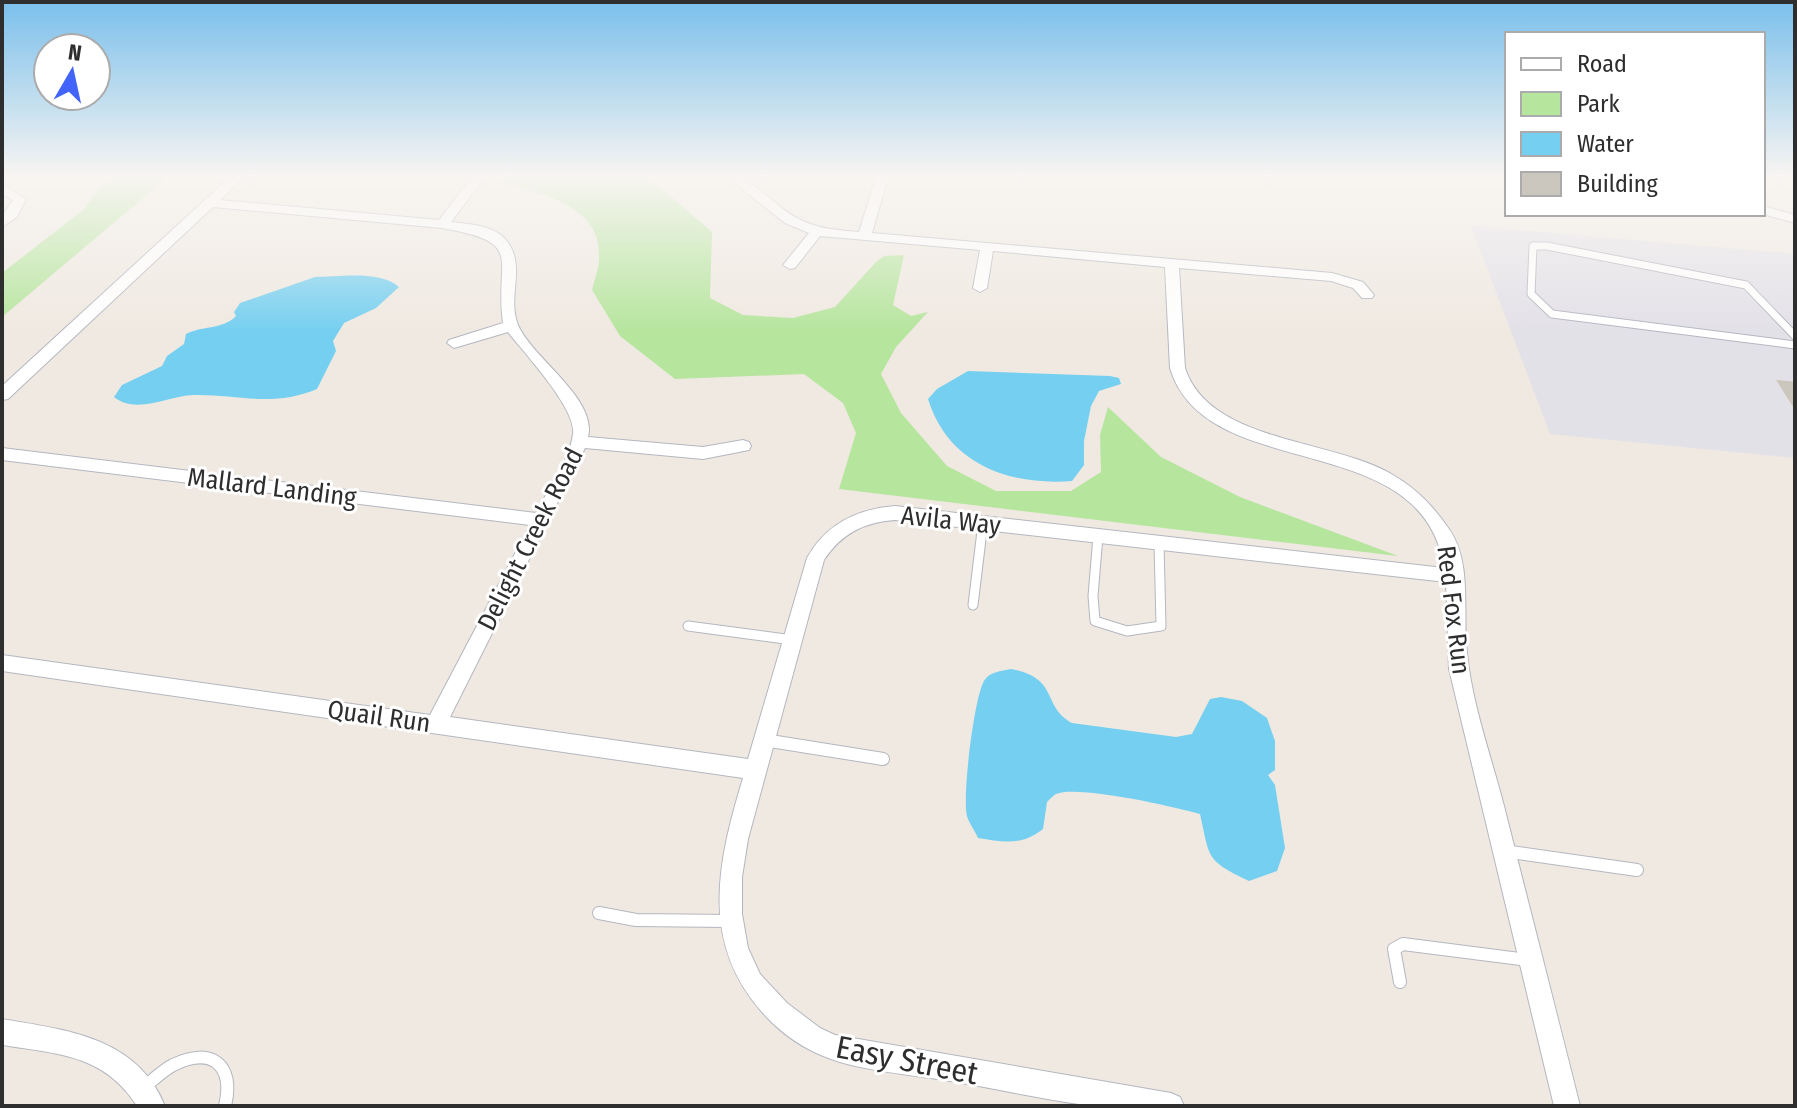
<svg xmlns="http://www.w3.org/2000/svg" width="1797" height="1108" viewBox="0 0 1797 1108" font-family="'Fira Sans Condensed',sans-serif">
<style>
.industrial{fill:#e3e1e8}
.green{fill:#b6e59e}
.water{fill:#75cff0}
.building{fill:#cbc7bf;stroke:#cbc5ba;stroke-width:2}
.lines{fill:none;stroke-linecap:round;stroke-linejoin:round}
.service-far2-casing{stroke:#b4b7c1;stroke-width:9}
.service-far1-casing{stroke:#b4b7c1;stroke-width:11}
.service-casing{stroke:#b4b7c1;stroke-width:14}
.minor-casing{stroke:#b4b7c1;stroke-width:2}
.service-far2{stroke:#fff;stroke-width:7}
.service-far1{stroke:#fff;stroke-width:9}
.service{stroke:#fff;stroke-width:12}
.minor{fill:#fff;fill-rule:evenodd}
.labels{text-anchor:middle;stroke-width:6;stroke-linejoin:round;paint-order:stroke}
.street-label{font-size:26px;fill:#2e2e2e;stroke:#fff}
.near-street-label{font-size:32px;fill:#2e2e2e;stroke:#fff}
</style>
<rect width="100%" height="100%" fill="#efe9e1"/>
<path class="industrial" d="M1471,226l324,28v204l-245,-24z"/>
<g class="green">
<path d="M114,177h54l-166,140v-44l81,-63 15,-20z"/>
<path d="M505,177h143l64,55 -2,66 33,17 50,3 42,-11 41,-45 8,-6 20,-1 -11,50 18,11 17,-4 -32,35 -15,27 20,39 46,53 49,25h75l30,-19 -1,-37 8,-28 53,50 79,40 158,59 -559,-67 17,-56 -13,-30 -39,-29 -129,5 -55,-43 -28,-46c2,-10 7,-21 7,-31 4,-54 -58,-65 -98,-77z"/>
</g>
<g class="water">
<path d="M315,277c24,0 65,-7 84,10l-23,21 -32,15 -11,18 3,10 -19,38c-45,19 -78,5 -124,6 -24,1 -57,20 -79,2l8,-12 40,-19 5,-10 17,-12 2,-10c18,-9 36,-4 50,-18l-2,-4 6,-9z"/>
<path d="M968,371l142,5 9,2 2,6 -22,7 -8,15 -7,35v24l-12,16c-63,5 -124,-17 -144,-82l9,-10z"/>
<path d="M1011,669c49,9 30,37 61,54l104,14 16,-3 18,-35 11,-2 21,4 25,17 8,23v29l-7,5 7,10 10,63 -8,23 -28,10c-44,-21 -39,-23 -49,-67 -26,-7 -121,-29 -144,-20 -2,1 -8,7 -9,8l-4,27c-21,17 -40,13 -65,9 -3,-7 -9,-15 -11,-22 -5,-19 7,-118 17,-135 5,-9 17,-10 27,-12z"/>
</g>
<path class="building" d="M1778,381l17,2v25z"/>
<g class="lines">
<g class="service-far2-casing">
<path id="service-far2" d="M1795,336l-49,-51 -199,-39h-14l-2,48 21,20 243,31"/>
</g>
<g class="service-far1-casing">
<g id="service-far1">
<path d="M1098,536l-5,60 2,25 32,10 34,-5 -2,-83"/>
<path d="M973,605l10,-82"/>
<path d="M688,626l105,14"/>
</g>
</g>
<g class="service-casing">
<g id="service">
<path d="M764,740l119,19"/>
<path d="M1504,851l133,19"/>
<path d="M599,913l37,7 94,1"/>
<path d="M1400,982l-6,-33 9,-5 125,16"/>
<path d="M143,1088c10,-8 19,-17 30,-23 39,-19 62,0 52,41"/>
</g>
</g>
<g class="minor-casing">
<g id="minor">
<path d="M230,177h14l-24,23 219,20 33,-43h13l-34,45c16,2 40,3 52,15 26,25 3,59 15,88 14,33 80,74 70,112l115,10 40,-7 6,2 2,4 -2,4 -46,9 -118,-11 -135,269 298,42 59,-201c19,-34 50,-49 88,-52l549,62c-20,-143 -239,-82 -274,-200l-5,-101 -172,-16 -6,37 -7,4 -7,-4 7,-38 -160,-14 -25,32 -5,1 -7,-4 26,-32 -24,-10 -58,-46c28,0 46,29 70,41 20,11 39,12 62,14l17,-55h12l-16,56 460,40 31,9 11,13 -2,3h-10l-9,-10 -22,-7 -152,-13 6,100c24,75 149,71 208,107 24,14 40,31 56,54 24,34 13,85 18,124 5,51 24,103 37,153 25,100 51,200 76,300h-26l-105,-437 -3,-87 -551,-62c-31,2 -54,14 -71,40l-76,279 -6,38v37l6,34 12,26 27,29 33,25 15,7 336,58 9,4 4,9c-30,0 -61,2 -91,0 -48,-6 -95,-17 -143,-25 -36,-6 -86,-10 -119,-22 -26,-9 -51,-26 -69,-47 -63,-71 -44,-151 -19,-234l-741,-107v-16l428,60 100,-190 -528,-65v-12l534,65c13,-25 33,-51 37,-79 4,-25 -49,-81 -65,-102l-54,16 -7,-5 2,-3 54,-17c-9,-66 24,-80 -61,-95l-229,-21 -205,192 -6,1v-14z"/>
<path d="M2,185l24,14 -9,18 -15,10v-11l11,-16 -11,-6z"/>
<path d="M1763,206l32,9v8l-32,-9z"/>
<path d="M2,1019c65,11 135,18 163,87h-28c-33,-52 -80,-52 -135,-61z"/>
</g>
</g>
<use href="#service-far2" class="service-far2"/>
<use href="#service-far1" class="service-far1"/>
<use href="#service" class="service"/>
<use href="#minor" class="minor"/>
</g>
<linearGradient id="sky" x2="0" y2="1"><stop stop-color="#7abfeb"/><stop offset="0.53" stop-color="#f8f5f2"/><stop offset="1" stop-color="#f8f5f2" stop-opacity="0"/></linearGradient>
<rect width="1797" height="332" fill="url(#sky)"/>
<g class="labels">
<g class="street-label">
<text transform="translate(272 487) rotate(7)" y="9">Mallard Landing</text>
<text transform="translate(951 520) rotate(6)" y="9">Avila Way</text>
<text transform="translate(530 539) rotate(-63)" y="9">Delight Creek Road</text>
<text transform="translate(1454 610) rotate(83)" y="9">Red Fox Run</text>
<text transform="translate(379 716) rotate(8)" y="9">Quail Run</text>
</g>
<g class="near-street-label">
<text transform="translate(907 1060) rotate(11)" y="11">Easy Street</text>
</g>
</g>
<rect width="1797" height="1108" fill="none" stroke="#2e2e2e" stroke-width="8"/>
<rect x="1505" y="32" width="260" height="184" fill="#ffffff" stroke="#ababab" stroke-width="2"/>
<rect x="1521" y="58" width="40" height="12" fill="#ffffff" stroke="#ababab" stroke-width="2"/>
<text x="1577" y="72" font-size="24" fill="#2e2e2e">Road</text>
<rect x="1521" y="92" width="40" height="24" fill="#b6e59e" stroke="#ababab" stroke-width="2"/>
<text x="1577" y="112" font-size="24" fill="#2e2e2e">Park</text>
<rect x="1521" y="132" width="40" height="24" fill="#75cff0" stroke="#ababab" stroke-width="2"/>
<text x="1577" y="152" font-size="24" fill="#2e2e2e">Water</text>
<rect x="1521" y="172" width="40" height="24" fill="#cbc7bf" stroke="#ababab" stroke-width="2"/>
<text x="1577" y="192" font-size="24" fill="#2e2e2e">Building</text>
<g transform="translate(72 72) rotate(9)"><circle r="38" fill="#ffffff" stroke="#ababab" stroke-width="2"/>
<path d="M0-6L14 30L0 20L-14 30Z" fill="#4264fb"/>
<text y="-12" font-size="22" font-weight="bold" text-anchor="middle" fill="#2e2e2e">N</text>
</g>
</svg>
